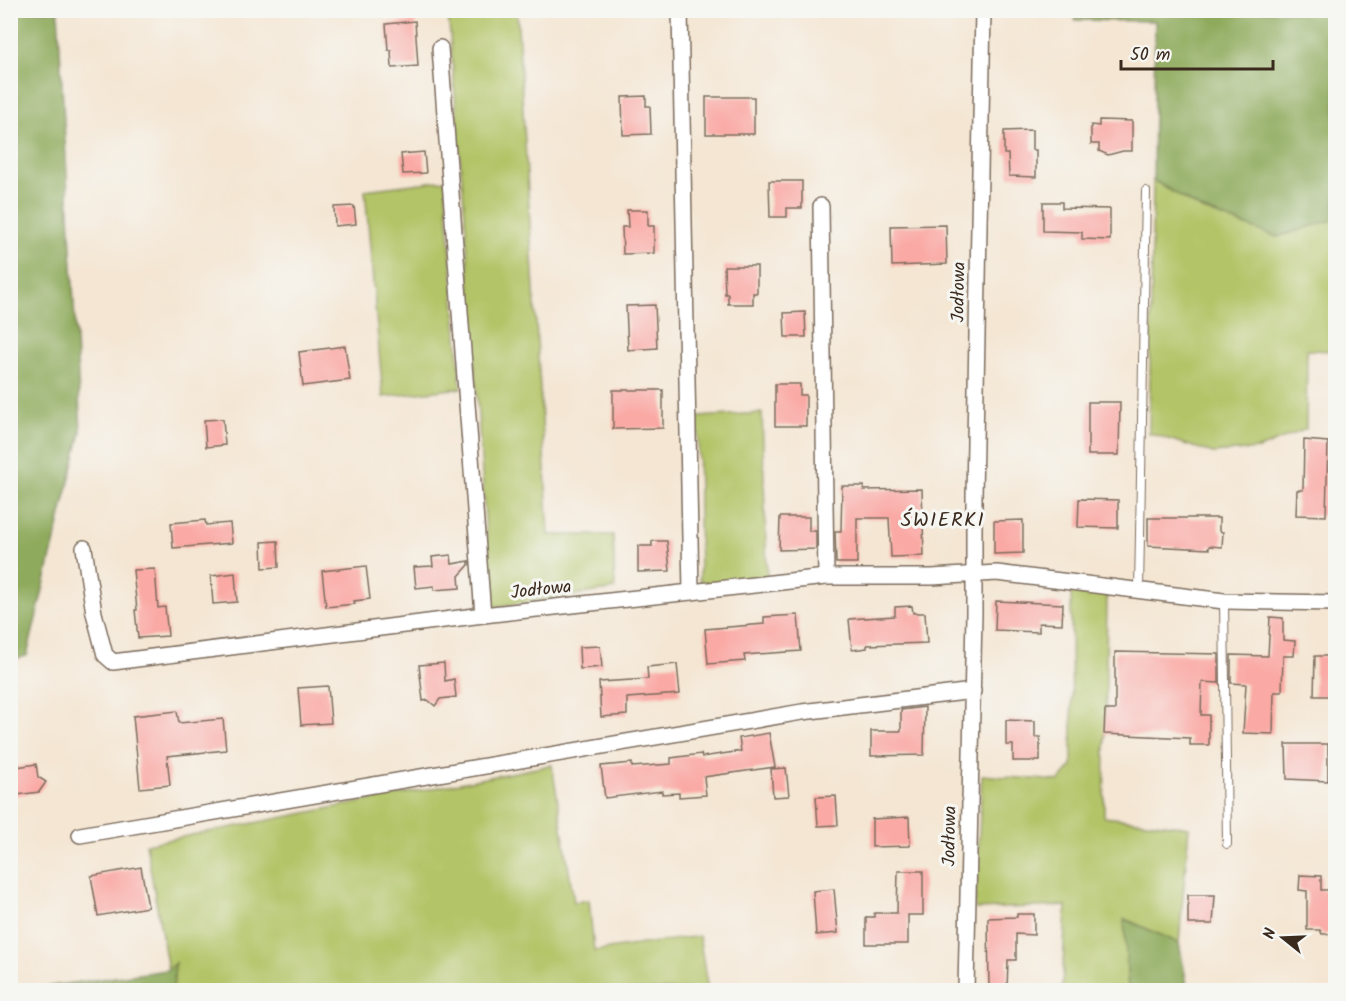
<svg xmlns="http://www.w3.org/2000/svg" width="1346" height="1001" viewBox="0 0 1346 1001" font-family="Kalam,sans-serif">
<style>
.green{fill:#b3c467;stroke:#777742;stroke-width:1.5}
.forest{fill:#8eaa5c;stroke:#646a3d;stroke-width:1.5}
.building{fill:#faa9a4}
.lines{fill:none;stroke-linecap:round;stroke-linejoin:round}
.lane-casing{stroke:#7c6c5d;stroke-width:10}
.street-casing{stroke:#7c6c5d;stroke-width:18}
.lane{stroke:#fff;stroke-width:8}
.street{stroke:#fff;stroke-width:15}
.labels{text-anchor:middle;stroke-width:6;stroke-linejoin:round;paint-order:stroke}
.street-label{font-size:18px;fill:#3b2a1e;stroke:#f6f6f2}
.neighbourhood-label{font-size:20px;letter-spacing:1.5px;fill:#3b2a1e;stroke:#f6f6f2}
</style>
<rect width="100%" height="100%" fill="#f6f6f2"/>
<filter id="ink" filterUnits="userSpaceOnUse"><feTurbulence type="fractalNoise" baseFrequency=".0167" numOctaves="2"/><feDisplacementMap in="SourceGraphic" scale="12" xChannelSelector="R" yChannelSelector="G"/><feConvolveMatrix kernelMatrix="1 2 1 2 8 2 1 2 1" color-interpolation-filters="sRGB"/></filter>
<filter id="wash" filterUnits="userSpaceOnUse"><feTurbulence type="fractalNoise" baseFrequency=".008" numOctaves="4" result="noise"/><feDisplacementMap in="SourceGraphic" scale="24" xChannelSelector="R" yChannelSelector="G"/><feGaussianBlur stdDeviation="1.35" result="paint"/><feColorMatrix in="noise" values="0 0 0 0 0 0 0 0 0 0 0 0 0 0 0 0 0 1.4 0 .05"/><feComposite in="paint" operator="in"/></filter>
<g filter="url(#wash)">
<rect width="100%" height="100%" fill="#f4e6d3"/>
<g class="green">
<path d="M448,11h69l32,524h64l2,54 -122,18 -4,-28 -24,-362z"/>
<path d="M445,180l16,208 -78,9 -18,-207z"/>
<path d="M1153,180l48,29 76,28 58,-18v132l-28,-1 -1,79 -47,20 -46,4 -64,-20z"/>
<path d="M762,413l5,163 -67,9 -2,-168z"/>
<path d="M1071,590l36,5 -3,222 85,10 -10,116 -54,-24 3,71 -66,-1 4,-83 -91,3 7,-134 77,6 13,-15z"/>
<path d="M552,765l22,137 15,-2 5,51 105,-15 9,54h-535l2,-26 -7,6 -22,-126z"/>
</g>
<g class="forest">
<path d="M10,11h48l23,421 -54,224 -16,4z"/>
<path d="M1075,11h260v208l-58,18 -76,-28 -48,-29 2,-159 -80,-1z"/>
<path d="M1124,919l55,24 9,47h-60z"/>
<path d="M175,963l-2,27h-151l145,-20z"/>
</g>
<g id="blocks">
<g class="building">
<path d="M415,21l3,45 -26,2 -1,-18h-3l-2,-26z"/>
<path d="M646,96v10h4l1,28 -28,1 -1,-38z"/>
<rect x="706" y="97" width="48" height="37"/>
<path d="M1099,120l33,1v30h-9l-15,4 -9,-4v-7h-8v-19l8,1z"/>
<path d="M1032,130v20h4v27l-27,-1 -1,-22h-4v-23z"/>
<path d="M424,152l2,21 -23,1 -2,-20z"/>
<path d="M769,181h33v27h-15v9h-17z"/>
<path d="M1043,202h19v6l48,1v31l-28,-1v-7l-39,-1z"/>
<path d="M354,206l2,18 -21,2 -1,-19z"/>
<path d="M627,210h21v16h6v27l-31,1 -1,-27h6z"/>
<path d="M946,225l1,39 -55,2 -1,-40z"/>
<path d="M724,266h33v27h-4v11h-25v-10h-3z"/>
<path d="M655,305l2,43 -29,2 -2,-44z"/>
<path d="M805,312l1,25h-21l-1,-24z"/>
<path d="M345,346l5,34 -47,6 -4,-34z"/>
<path d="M775,384h25v11h6v31h-31z"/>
<path d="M613,390h50v38l-50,1z"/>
<path d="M1088,402h32l-1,53h-31z"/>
<path d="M223,419l2,26 -19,2 -2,-27z"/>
<path d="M1304,440l24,2 -2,74 -30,-1 1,-25h6z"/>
<path d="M842,486h22v4l58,-1 2,67 -33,1 -2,-39h-32v45h-21l-1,-32h6z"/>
<path d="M1079,499l39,1v28l-40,-1z"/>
<path d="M780,517h29v14h7v18l-37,1z"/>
<path d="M1148,518h71v13l4,1 -1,15 -13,-1v3l-61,-3z"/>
<path d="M205,520l1,5 24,-2 2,20 -59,5 -2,-25z"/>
<path d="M1023,520v33l-29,1v-33z"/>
<path d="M278,541l1,26 -16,1 -1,-26z"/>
<path d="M652,541h15l3,30 -32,1v-26h14z"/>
<path d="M451,555l1,9 17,-3v4l-10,11 1,12 -26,2v-4l-18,2 -2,-21 19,-1 -1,-9z"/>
<path d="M366,566l4,33 -16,2 1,3 -29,3 -4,-36z"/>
<path d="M155,569l3,39 7,-1 3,29 -30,2 -3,-28h2l-4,-40z"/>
<path d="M235,573l2,29 -24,2 -2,-28z"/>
<path d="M996,601l67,3 -1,20 -23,-1v9l-44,-2z"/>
<path d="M912,606l1,7h12l2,30 -60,2v3l-15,2 -3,-31 46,-3v-9z"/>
<path d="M798,615l3,36 -57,4 1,6 -37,3 -3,-35 59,-5v-7z"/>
<path d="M1270,617l13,1v22l12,1 -1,15h-11l-1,36h-8l-1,42 -30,-1 3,-49 -15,-1v-28l37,1z"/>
<path d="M600,646l2,21 -22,2 -1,-22z"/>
<path d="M1115,652l104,2v29l-17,-1 -1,33h8v30h-19v-7l-86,-4 1,-24h10z"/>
<path d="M1315,656h20v40h-21z"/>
<path d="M444,663l1,18 9,-2 2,18 -16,2 -5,7 -7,-6 -5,1 -4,-36z"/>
<path d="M677,664l3,30 -53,4v17l-26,2 -2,-35 49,-3 -1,-12z"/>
<path d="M328,686l3,37 -30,2 -3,-37z"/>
<path d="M925,707l-1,48 -53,1v-25h30v-21z"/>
<path d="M177,711l2,12 44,-4 3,31 -59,6 3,29 -30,3 -7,-72z"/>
<path d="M1006,720l29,1v16h5v24h-27v-16h-7z"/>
<path d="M769,733l6,34 -71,10 2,18 -27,2v-4l-17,1v-3l-57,7 -4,-32 31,-3v4l39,-3v-6l30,-4 1,3 39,-6 -2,-13z"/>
<path d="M1286,744h42v37l-41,-2z"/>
<path d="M36,764l2,13 8,5 -7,10 -29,4v-28z"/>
<path d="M786,768l3,28 -16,1 -2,-28z"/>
<path d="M836,796l2,29 -20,1 -2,-29z"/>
<path d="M909,817l1,29 -38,1v-28z"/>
<path d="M141,867l7,40 -50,9 -7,-40z"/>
<path d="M898,871h25v44h-15v29h-42v-27h8v-4h23z"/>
<path d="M1300,875l21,1v14h14v38l-5,6h-8l-2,-4h-13v-39l-8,-1z"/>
<path d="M834,889l4,44 -22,2 -3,-44z"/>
<path d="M1188,895h27l-2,29h-25z"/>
<path d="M1017,914h17v21l-18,-1v26h-8l-1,30h-18l-1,-72 29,-1z"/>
</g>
</g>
</g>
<g filter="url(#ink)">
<use href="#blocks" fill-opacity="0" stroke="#7c6c5d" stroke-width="1.5"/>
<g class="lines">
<g class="lane-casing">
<g id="lane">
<path d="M1139,591l7,-400"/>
<path d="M1224,601l3,243"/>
</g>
</g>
<g class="street-casing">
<g id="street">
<path d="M680,10l11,582"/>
<path d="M440,48l43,567"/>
<path d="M821,206l5,371"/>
<path d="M84,548l10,65 11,42 8,7 370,-47 343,-38h106l65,-4 227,28 112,2"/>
<path d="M80,835l722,-123 171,-21"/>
<path d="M966,990l8,-376v-117l9,-487"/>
</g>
</g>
<use href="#lane" class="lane"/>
<use href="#street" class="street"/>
</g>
</g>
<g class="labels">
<g class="street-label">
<text transform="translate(958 292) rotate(-89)" y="6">Jodłowa</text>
<text transform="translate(541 589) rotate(-6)" y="6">Jodłowa</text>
<text transform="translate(949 836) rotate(-89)" y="6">Jodłowa</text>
</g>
<g class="neighbourhood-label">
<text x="943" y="526">ŚWIERKI</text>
</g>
</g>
<rect width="1346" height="1001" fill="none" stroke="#f6f6f2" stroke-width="36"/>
<g transform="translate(1283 938) rotate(288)" stroke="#f6f6f2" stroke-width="4.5" paint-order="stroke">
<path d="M0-4.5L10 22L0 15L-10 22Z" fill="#3b2a1e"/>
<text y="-9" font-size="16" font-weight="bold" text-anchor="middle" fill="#3b2a1e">N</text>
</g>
<path d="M1121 60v9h152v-9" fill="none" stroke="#3b2a1e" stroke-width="3"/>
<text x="1130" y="60" font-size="18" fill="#3b2a1e" stroke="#f6f6f2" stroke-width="4.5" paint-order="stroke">50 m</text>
</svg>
